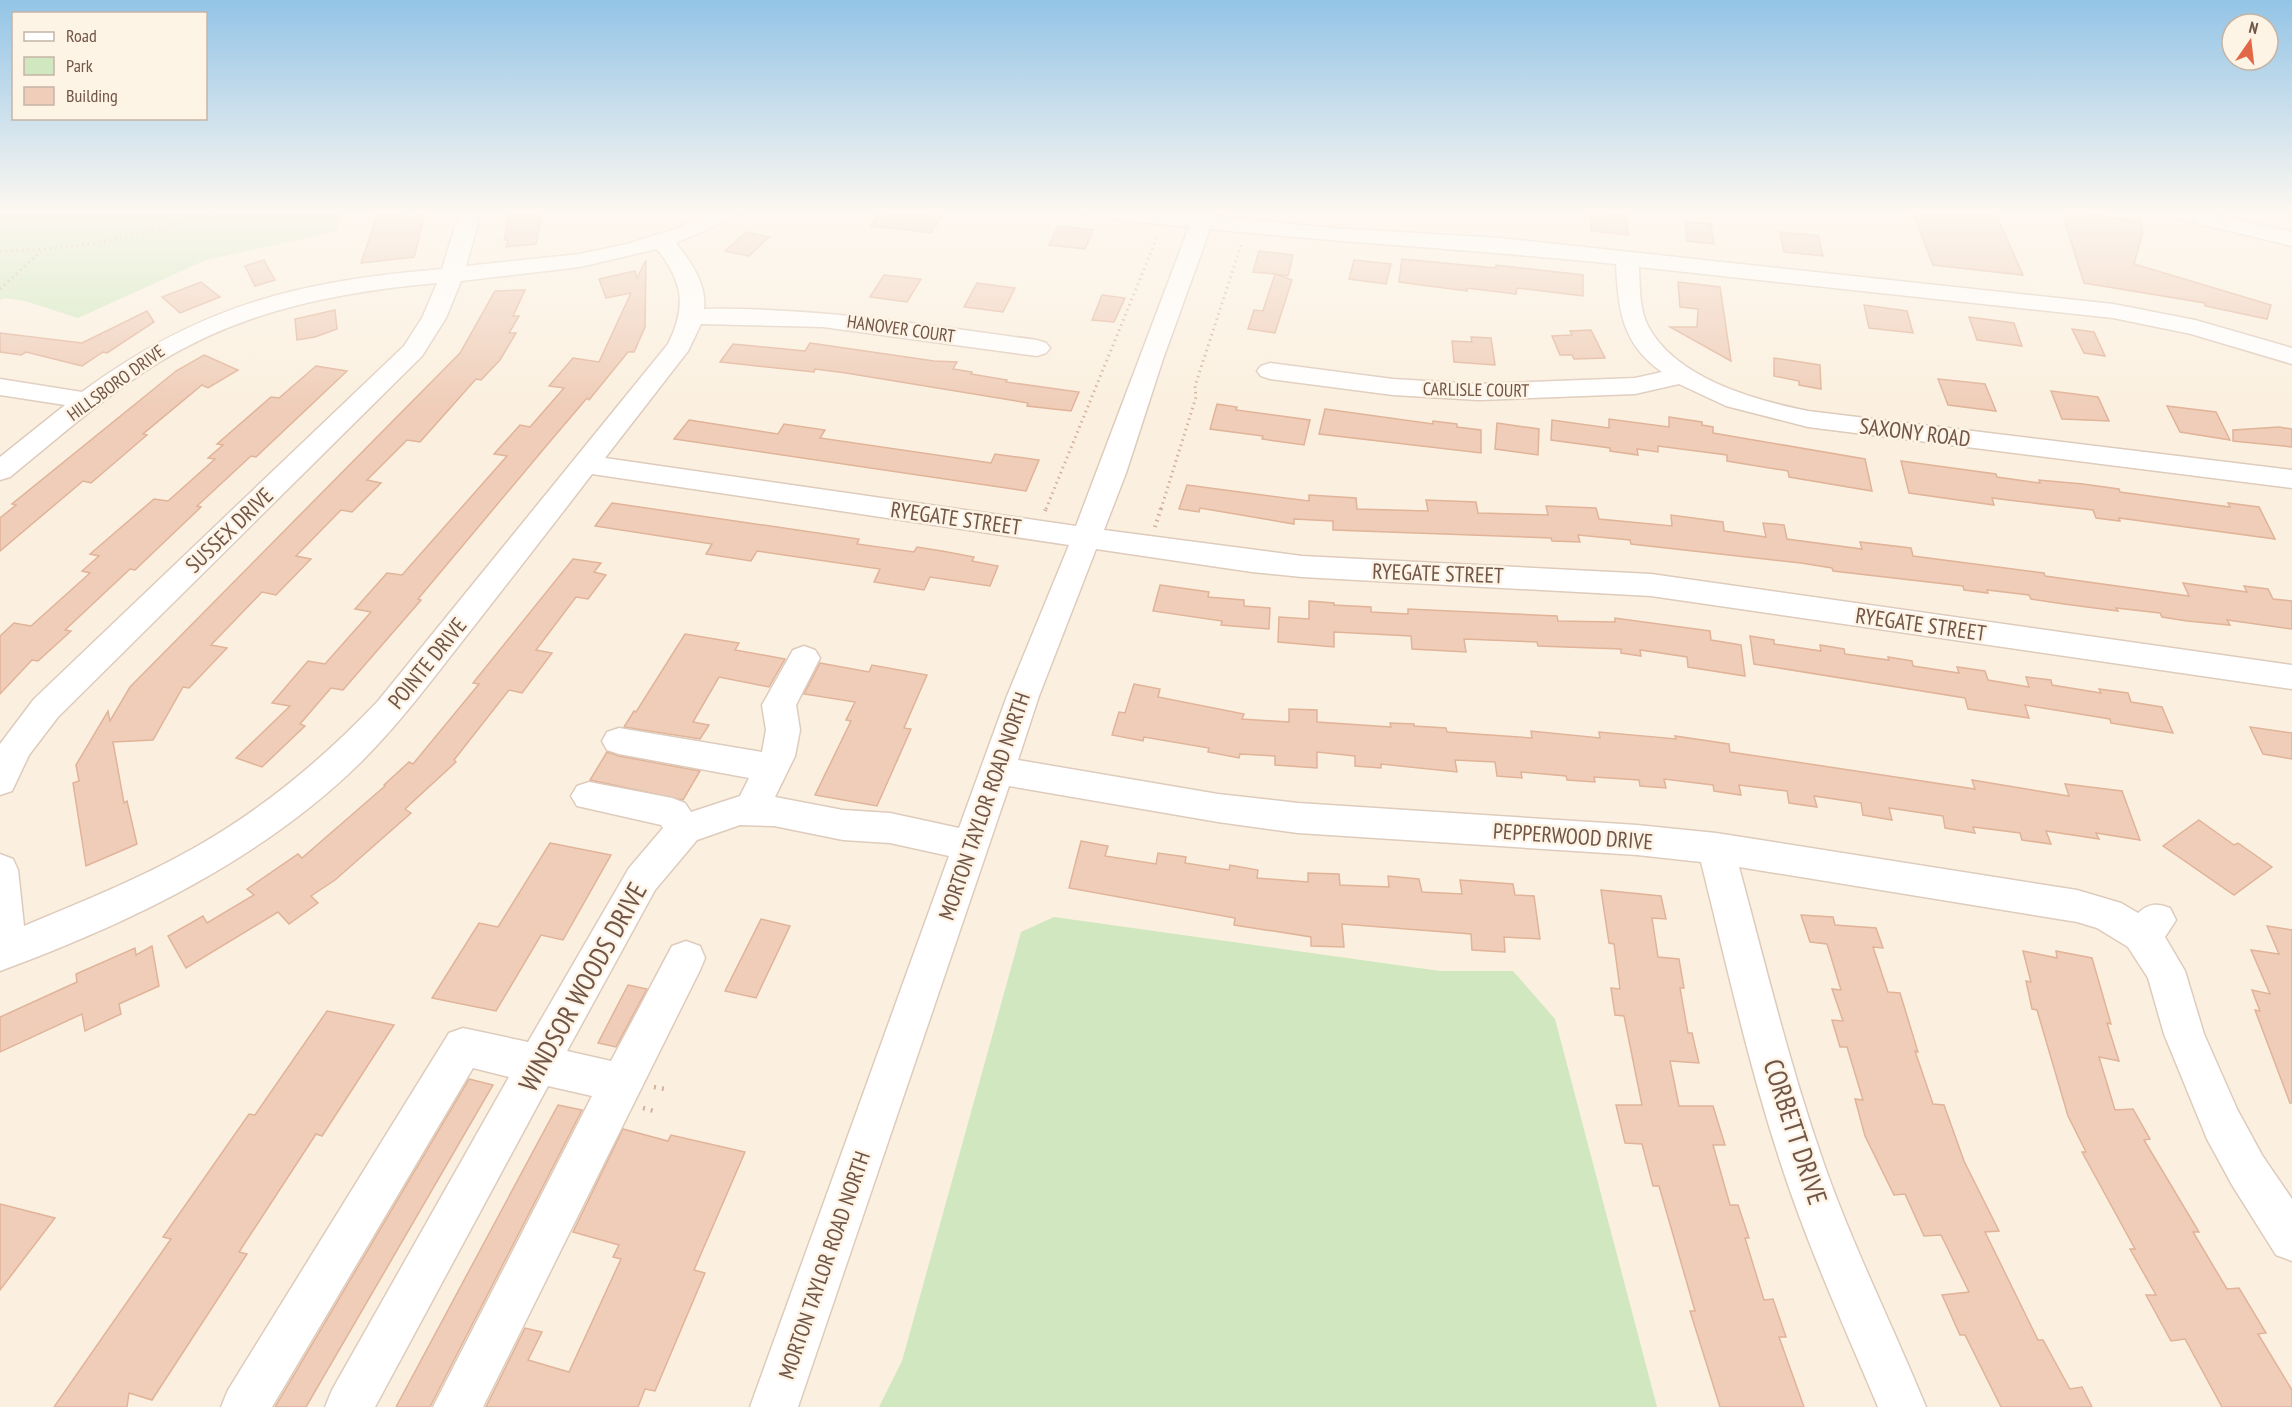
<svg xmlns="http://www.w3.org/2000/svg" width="2292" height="1407" viewBox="0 0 2292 1407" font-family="'PT Sans Narrow',sans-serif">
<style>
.green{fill:#d0e7bf}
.building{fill:#efcdb8;stroke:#e1b399;stroke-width:1.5}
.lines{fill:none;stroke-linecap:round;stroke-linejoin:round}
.minor-casing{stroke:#decbbc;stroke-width:3}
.path-far2{stroke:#d3b09c;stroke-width:3;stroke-dasharray:1.5 4;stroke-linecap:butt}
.path-far1{stroke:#d3b09c;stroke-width:4;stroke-dasharray:1.5 4.5;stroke-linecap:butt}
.path{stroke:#d3b09c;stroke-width:4.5;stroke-dasharray:2 6;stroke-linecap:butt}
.minor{fill:#fff;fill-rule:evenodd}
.labels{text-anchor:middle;stroke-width:5;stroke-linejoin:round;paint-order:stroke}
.far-street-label{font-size:18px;fill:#705548;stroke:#fef4e5}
.street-label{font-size:22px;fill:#705548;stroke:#fef4e5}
.near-street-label{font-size:27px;fill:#705548;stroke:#fef4e5}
</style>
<rect width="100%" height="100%" fill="#fbf0df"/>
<g class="green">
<path d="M0,210h340l-2,21 -132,29 -128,58 -53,-17 -21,-3 -4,2z"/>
<path d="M1054,917l386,54h73l42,48 102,388h-778l23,-46 119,-429z"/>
</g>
<g class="building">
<path d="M379,210h27l-3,8 22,-3 -11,42 -53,6z"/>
<path d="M514,210h29l-7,34 -30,3 2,-7h-4l6,-29z"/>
<path d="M882,210h35l27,3 -13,20 -60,-7z"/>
<path d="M1912,210h82l29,65 -90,-10z"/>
<path d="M2061,210l80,12 2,10 -9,32 137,41 -4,14 -62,-13v-3l-121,-20z"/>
<path d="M1590,212l37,4 1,19 -37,-4z"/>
<path d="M1685,222l26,2 3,20 -27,-3z"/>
<path d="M1058,226l35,4 -8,19 -36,-4z"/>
<path d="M746,232l23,5 -20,19 -24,-5z"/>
<path d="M1780,232l38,4 5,20 -39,-4z"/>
<path d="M1259,251l34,4 -5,21 -13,-2 17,6 -17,53 -27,-4 6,-19 9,1 12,-37 -22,-2z"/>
<path d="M1402,259l94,9v-3l87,10v21l-66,-8 -1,6 -49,-6v3l-68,-9z"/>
<path d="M264,260l11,20 -20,6 -10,-20z"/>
<path d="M646,260l-1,67 -11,25h-6l-39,48 -2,-2 -40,47 -129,154 3,1 -78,90 -12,-2 -31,36 5,2 -43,41 -26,-9 54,-52 -18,-3 36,-42 17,3 46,-52 -16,-3 32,-36 15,2 105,-119 -13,-2 26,-29 10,2 34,-39 -15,-2 24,-28 26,4 32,-69 -25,5 -7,-19 36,-8 2,7z"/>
<path d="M1354,260l37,4 -5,20 -37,-5z"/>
<path d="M884,275l37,4 -14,23 -37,-5z"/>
<path d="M201,282l19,15 -40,16 -18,-16z"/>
<path d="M1678,282l42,5 11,74 -61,-34h27l1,-18 -18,-2z"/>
<path d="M977,283l38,5 -12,24 -39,-5z"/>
<path d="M525,290l-12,26h6l-10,17h7l-16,27 -19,20 -5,-1 -56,63 -13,-2 -40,40 14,3 -29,29 -11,-2 -45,46 15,3 -35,36 -14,-3 -51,53 16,3 -38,40 -6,-1 -30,53 -40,2 11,61 3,-2 10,43 -51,22 -13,-83 6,-2 -3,-16 32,-54 2,10 20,-34 330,-334 35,-62z"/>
<path d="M1102,295l23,3 -11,24 -22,-2z"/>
<path d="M1864,305l43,6 6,22 -44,-5z"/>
<path d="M335,310l2,19 -22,8 -18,3 -2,-21z"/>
<path d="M147,311l7,11 -47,31 -4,-1 -21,14 -56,-14 -5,3 -21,-3v-19l82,10z"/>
<path d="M1969,317l45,6 8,23 -45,-6z"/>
<path d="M2072,329l22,3 11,24 -21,-3z"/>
<path d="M1591,330l14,28 -31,1 -2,-4h-12l-8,-19 20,-1 -2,-4z"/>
<path d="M1471,337l20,1 4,27 -41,-3 -2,-21 20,1z"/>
<path d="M810,343l124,18 23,1 -4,7 19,3 -1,2 36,6 -1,2 73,10 -8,19 -44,-5 1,-3 -182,-30 -31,-4 -1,3 -94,-10 13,-18 72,7z"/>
<path d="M204,355l34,15 -30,18 -6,-3 -59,49 4,1 -56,48 -8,-2 -83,70v-33l16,-13 -4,-1 164,-133z"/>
<path d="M1774,358l46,7 1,24 -22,-4v-4l-25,-5z"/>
<path d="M316,366l31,5 -91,86 -5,-1 -54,50 4,1 -66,63 -5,-1 -65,61 6,1 -33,30 -6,-1 -32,34v-58l14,-13 17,3 59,-53 -8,-2 17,-15 -9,-2 64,-55 14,2 47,-42 -7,-1 15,-13 -6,-1 54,-47 8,1z"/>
<path d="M1938,379l47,5 11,27 -48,-6z"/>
<path d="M2051,391l47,6 11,24 -47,-2z"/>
<path d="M1217,404l20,3 -1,3 74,10 -6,25 -42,-6 1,-3 -53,-7z"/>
<path d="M2167,406l49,6 14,28 -50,-8z"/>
<path d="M1325,409l108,15v-3l24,3v3l24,3v23l-162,-19z"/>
<path d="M1669,417l33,5v3l11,2v6l152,26 7,32 -83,-14 -1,-6 -61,-10v-6l-69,-9v6l-21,-3 1,6 -28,-4v-3l-59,-8 1,-20 57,8v-9l60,8z"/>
<path d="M689,420l89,14 6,-10 41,6 -5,8 171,25 4,-9 44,6 -13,31 -352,-52z"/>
<path d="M1497,423l42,6 -1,26 -43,-6z"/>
<path d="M2279,427l13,2v18l-59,-6v-11z"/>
<path d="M1901,461l95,13 1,3 43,6 -1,-3 44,4 36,5 1,3 110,15 -2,-4 31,4 16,32 -156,-21 1,3 -24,-3 -3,-8 -77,-9 -24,-3 2,7 -85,-12z"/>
<path d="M1187,485l122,16v-6l47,3 1,11 71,2 -2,-11 50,2 2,11 70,2 -2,-9 50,2 3,11 73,7 -1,-11 52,7 1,9 42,6 -3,-14 21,2 3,14 75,10 -2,-7 51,6 2,8 131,17 1,3 144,20 -6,-13 64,9 -3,-6 24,3 5,10 19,2v28l-65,-9 3,5 -43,-4 -25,-4 -2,-4 -44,-5 2,3 -54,-7 -33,-5 -2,-4 -42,-5 1,3 -24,-3 -1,-4 -130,-15 -1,-3 -31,-5 -170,-19 -1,-4 -52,-5 2,7 -28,-1 -1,-3 -218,-8v-9l-39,-2v5l-94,-16 -1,4 -20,-3z"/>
<path d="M612,503l247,36 -2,5 57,8 3,-5 25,4 32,6 -2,4 26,5 -8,20 -60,-9 -6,13 -50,-8 6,-13 -123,-18 -6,10 -45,-7 6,-10 -117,-18z"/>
<path d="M573,559l28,4 -7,9 12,3 -18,24 -12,-2 -40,53 16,3 -30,40 -13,-3 -55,70 2,2 -51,47 6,4 -76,67 -24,16 7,7 -29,21 -11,-12 -92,56 -18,-32 35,-20 4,7 47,-28 -7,-6 51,-35 4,4 83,-72 -1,-1 25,-23 4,2 66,-80 -6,-1z"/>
<path d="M1160,585l49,7 -1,5 36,3v6l26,2 -1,21 -48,-4 1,-4 -69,-10z"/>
<path d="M1309,601l25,2v2l37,2v5l37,2v-5l149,7 1,5 57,1v-4l95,13 1,9 30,5 4,31 -57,-9 -1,-10 -47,-7 1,6 -20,-3v-4l-83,-3 -1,-4 -73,-3 2,13 -54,-3 -1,-13 -77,-4v15l-56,-5 1,-25 30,2z"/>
<path d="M685,634l54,9 -4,7 50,9 -16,28 -50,-10 -26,45 16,3 -9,14 -76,-12 10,-16 2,1z"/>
<path d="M1750,636l24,4v4l47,7 -1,-6 24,4 1,5 44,6 -1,-3 24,4 1,5 46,7 -2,-6 28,4 3,9 41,7 -3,-10 25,3 1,5 49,8 -2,-4 29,4 3,9 31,5 11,26 -62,-10 -1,-4 -85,-14 4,13 -61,-9 -3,-11 -211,-34z"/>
<path d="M820,663l49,9 3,-7 55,10 -23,53 7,1 -34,77 -62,-11 36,-74 -5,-1 9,-18 -51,-8z"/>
<path d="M1134,684l26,5 -2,8 86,17 -2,5 47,3v-13l28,1v12l74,5 -1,-4 24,1v2l32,2 1,4 85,6 -1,-7 69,7 -1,-6 77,7 -1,-3 54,8 1,8 245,37 -3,-9 97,16 -4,-12 57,7 18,49 -44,-7 3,6 -53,-8 5,13 -29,-4 -2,-7 -47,-6 2,6 -30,-5 -2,-12 -54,-8 3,12 -29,-5 -2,-12 -47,-7 3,11 -28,-4 -2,-12 -48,-6 2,10 -27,-4 -1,-6 -49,-6 2,9 -26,-2 -1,-6 -45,-3 1,5 -28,-2 -1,-4 -45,-4 1,6 -25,-2 -2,-14 -40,-2 2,12 -76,-8v4l-26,-2v-10l-38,-4v16l-42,-3v-9l-35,-2 -1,4 -31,-6 1,-4 -65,-11 -1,4 -31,-6 7,-23 6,1z"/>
<path d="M2250,727l42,6v26l-29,-5z"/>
<path d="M607,752l12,4 81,15 -17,29 -93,-20z"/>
<path d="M2199,820l35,25 4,-2 34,24 -38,28 -71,-49z"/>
<path d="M1081,841l27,5 -3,10 51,8 2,-11 28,4 -1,6 44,7 1,-5 28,5 -1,8 51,4v-9l31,1 1,11 49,2 -1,-11 31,3 3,13 40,2 -2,-14 53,4 2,11 19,1 6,43 -36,-2 1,15 -33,-2 -1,-16 -129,-10 2,23 -33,-1v-9l-77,-12 1,-7 -166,-30z"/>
<path d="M550,843l61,12 -48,85 -22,-5 -45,76 -64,-13 47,-75 19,4z"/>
<path d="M1601,890l60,6 5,23 -14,-1 6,39 21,2 5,29h-4l8,45h4l7,30 -29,-2 9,45h34l12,39h-12l17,60h8l11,33h-4l19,62 9,-1 13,38h-7l25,70h-84l-30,-96h5l-36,-125h-6l-11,-42 -17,-1 -9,-38h26l-18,-89 -9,-1 -4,-27 9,1 -6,-45 -5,-1z"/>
<path d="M1801,915l32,2 2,8 41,3 7,20 -10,-1 15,45 12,1 18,59 -3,-1 18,53 11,1 20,56 35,70 -14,1 53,108h5l27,49 12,-2 10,20h-91l-36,-72h-5l-18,-40 27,-3 -28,-57 -17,1 -19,-42 -11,1 -29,-59 -10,-37 8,1 -16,-53h-7l-8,-27 11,1 -11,-32 9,1 -14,-46 -17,-2z"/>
<path d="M761,919l29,7 -34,72 -31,-7z"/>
<path d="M2267,926l25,4v173h-2l-35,-93 5,1 -8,-21 18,4 -19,-44 28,4z"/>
<path d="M152,946l7,40 -40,18 2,10 -36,17 -3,-17 -82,38v-35l77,-35 -1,-8 59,-26 1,7z"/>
<path d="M2023,951l34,7 -1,-7 36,7 19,66 -4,-1 12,38 -20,-4 16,53 18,-1 17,30 -6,1 55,92h-6l34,57 12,-1 27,45 -8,1 34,56v17h-70l-37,-68 -14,2 -25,-46h10l-26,-46h5l-53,-97h4l-18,-36 -31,-106 -5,-1 -6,-28 5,1z"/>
<path d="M628,985l19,4 -31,58 -18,-4z"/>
<path d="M327,1011l67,14 -72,111 -6,-2 -77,118 8,2 -95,146 -23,-7 -2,14h-73l117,-168 -8,-2 86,-123 6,1z"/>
<path d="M469,1079l24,6 -187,322h-31z"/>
<path d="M558,1105l24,5 -152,297h-34z"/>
<path d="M623,1129l45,12 3,-6 74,17 -51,118 11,3 -50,118 -10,-2 -7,18h-152l39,-79 17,4 -14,28 41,12 52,-113 -8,-2 6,-12 -46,-13z"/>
<path d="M0,1204l55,14 -55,72z"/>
</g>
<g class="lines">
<g class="minor-casing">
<g id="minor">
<path d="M460,210h22l-16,56 114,-12 47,-10 48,-15 40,-19h28l-3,5 -64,28c15,19 31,41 28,66 112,-2 222,16 333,31l9,3 4,5 -4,5 -9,3 -214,-29 -122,-3 -13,27 -83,107 471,68 113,-299 -94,-10 -8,-2 -3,-5h70l40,4 1,-4h22l-2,6 116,12 169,10 613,66 82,16 97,28v16l-101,-30 -78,-16 -474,-51c1,19 0,42 9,59 28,53 107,74 160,85l484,59v18l-484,-61 -82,-21 -47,-22 -44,10 -156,6 -86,-5 -123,-16 -9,-3 -4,-5 4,-5 9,-3 123,16 86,5 156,-6 27,-6c-40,-28 -44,-62 -46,-108 -135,-14 -271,-21 -406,-35l-47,130 -37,114 -22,57 198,26 349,18 641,91v24l-641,-93 -349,-19 -50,-5 -156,-23 -57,147 -21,64 200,34 80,9 339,22 79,8 361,57 44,13 17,10c11,-10 19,-10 32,-5l6,12 -11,17 20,34 19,63 33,75 25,46 30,44v62l-16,-6 -44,-70 -25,-46 -43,-105 -16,-56 -20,-31 -31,-19 -20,-6 -338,-55c27,100 51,200 85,297 29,83 69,162 102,243h-48c-34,-81 -71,-162 -98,-246 -32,-98 -54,-199 -79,-299l-64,-7 -339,-22 -80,-11 -209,-36 -211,621h-48l199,-551 -59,-13 -47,-3 -69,-14 -34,-1 -43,15 -42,50 -88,161 44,10 61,-115 14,-5 14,5 5,12 -5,12 -217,437h-50l159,-311 -44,-10 -173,321h-50l7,-17 177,-313 -36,-9 -201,339h-51l7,-17 221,-357 14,-5 65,14 101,-174 34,-40 -2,-3 -84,-19 -6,-10 6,-10 12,-4 83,16 13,5 6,9 49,-16 9,-18 -130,-24 -12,-4 -5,-9 5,-9 12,-4 143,24 4,-22 -4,-25 31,-55 11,-4 11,4 5,8 -24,47 4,25 -5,26 -20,41 68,13 47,3 69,15 48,-132 62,-151 -477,-71c-42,55 -85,110 -128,165 -33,42 -64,84 -102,122 -100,99 -232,162 -362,210v-117l13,5 5,11 6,56c57,-24 115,-47 170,-78 69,-39 129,-89 184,-147l290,-357c19,-38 15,-62 -11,-95l-77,18 -119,14 -15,37 -24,38 -364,361 -29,38 -17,36 -12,4v-51l34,-45 370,-353 18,-28 15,-35c-99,9 -194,27 -279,80 -53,33 -100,75 -148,114l-10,3v-23l65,-52 -65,-10v-16l82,13c118,-87 217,-111 360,-123z"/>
<path d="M2159,210h37l96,22v14l-130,-31z"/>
</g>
</g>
<g class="path-far2">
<path d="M0,251c77,-1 142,-14 214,-41"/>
<path d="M0,289l41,-38"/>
<path d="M1046,509l112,-274"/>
<path d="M1161,509l35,-112 -1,-11 47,-144"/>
</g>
<g class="path-far1">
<path d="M1045,511l1,-3"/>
<path d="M1155,527l6,-19"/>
</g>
<g class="path">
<path d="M654,1087l11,2"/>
<path d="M643,1108l11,3"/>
</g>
<use href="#minor" class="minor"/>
</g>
<linearGradient id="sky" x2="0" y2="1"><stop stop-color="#93c4e6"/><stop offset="0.52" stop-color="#fdf8f1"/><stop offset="1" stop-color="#fdf8f1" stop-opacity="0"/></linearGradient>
<rect width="2292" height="407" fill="url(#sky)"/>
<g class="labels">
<g class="far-street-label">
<text transform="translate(901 329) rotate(8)" y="6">HANOVER COURT</text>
<text transform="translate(116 383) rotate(-36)" y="6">HILLSBORO DRIVE</text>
<text transform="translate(1476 390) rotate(1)" y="6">CARLISLE COURT</text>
</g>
<g class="street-label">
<text transform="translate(1915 432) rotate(7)" y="8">SAXONY ROAD</text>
<text transform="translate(956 518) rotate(8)" y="8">RYEGATE STREET</text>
<text transform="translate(229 530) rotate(-44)" y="8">SUSSEX DRIVE</text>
<text transform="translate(1438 573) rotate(2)" y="8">RYEGATE STREET</text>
<text transform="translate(1921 624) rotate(8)" y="8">RYEGATE STREET</text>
<text transform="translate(427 663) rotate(-51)" y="8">POINTE DRIVE</text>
<text transform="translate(984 806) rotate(-71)" y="8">MORTON TAYLOR ROAD NORTH</text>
<text transform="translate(1573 836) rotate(4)" y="8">PEPPERWOOD DRIVE</text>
<text transform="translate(824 1265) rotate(-71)" y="8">MORTON TAYLOR ROAD NORTH</text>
</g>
<g class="near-street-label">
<text transform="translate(583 987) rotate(-61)" y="9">WINDSOR WOODS DRIVE</text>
<text transform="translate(1795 1132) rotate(72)" y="9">CORBETT DRIVE</text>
</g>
</g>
<rect x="12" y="12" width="195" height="108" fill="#fef4e5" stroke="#c5b4a6" stroke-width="1.5"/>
<rect x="24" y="32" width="30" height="9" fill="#ffffff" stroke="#c5b4a6" stroke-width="1.5"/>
<text x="66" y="42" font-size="18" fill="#705548">Road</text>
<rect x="24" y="57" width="30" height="18" fill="#d0e7bf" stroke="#c5b4a6" stroke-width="1.5"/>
<text x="66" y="72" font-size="18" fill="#705548">Park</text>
<rect x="24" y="87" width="30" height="18" fill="#efcdb8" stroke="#c5b4a6" stroke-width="1.5"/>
<text x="66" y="102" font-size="18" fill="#705548">Building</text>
<g transform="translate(2250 42) rotate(14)"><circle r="28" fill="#fef4e5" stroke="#c5b4a6" stroke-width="1.5"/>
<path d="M0-4.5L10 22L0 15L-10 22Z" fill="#e26747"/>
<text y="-9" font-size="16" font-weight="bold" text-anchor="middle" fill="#705548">N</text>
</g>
</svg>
